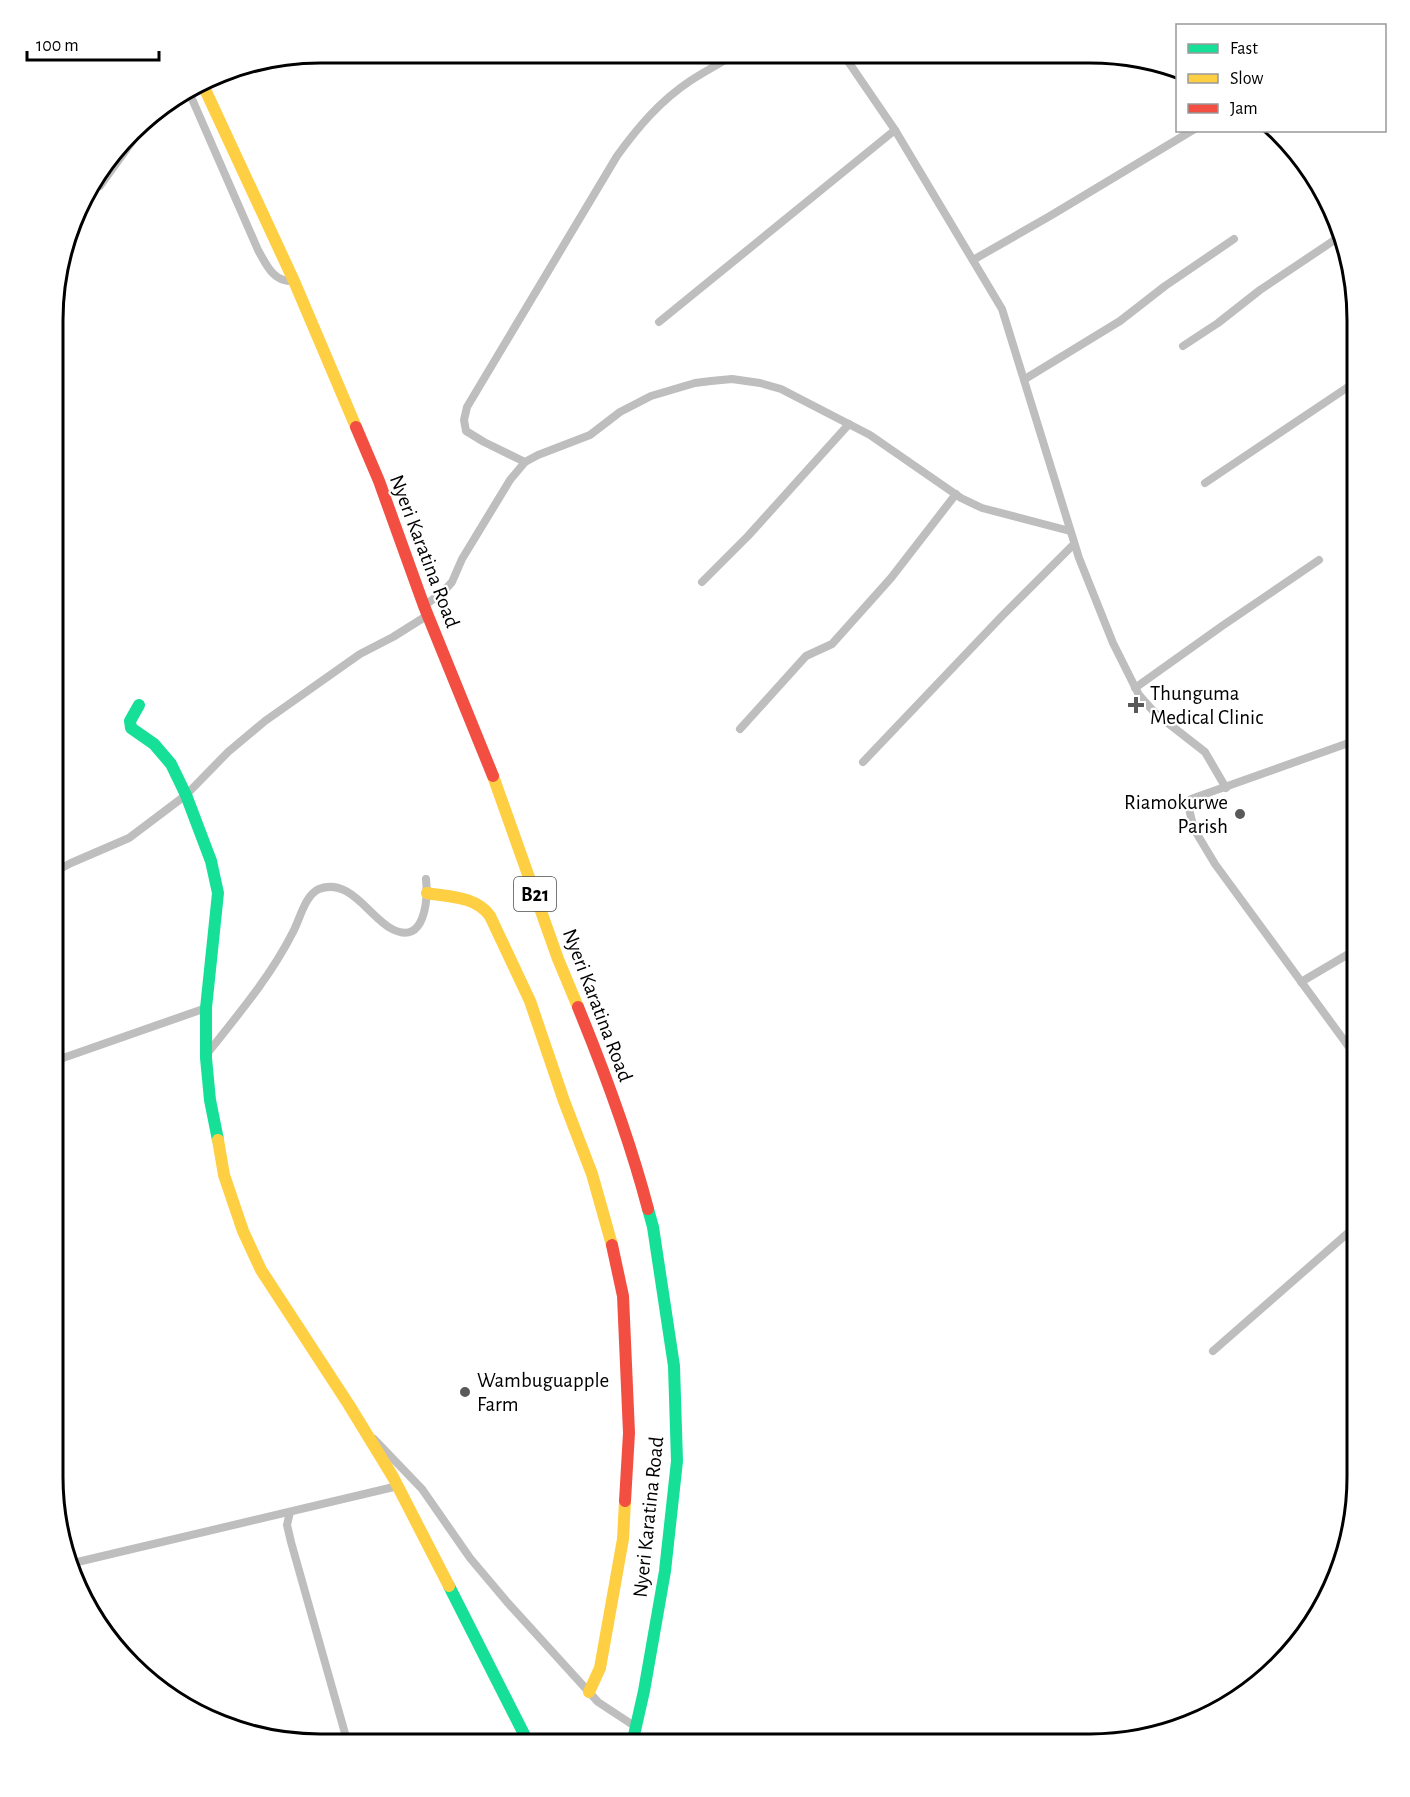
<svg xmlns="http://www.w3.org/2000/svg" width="1410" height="1797" viewBox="0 0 1410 1797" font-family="'Alegreya Sans',sans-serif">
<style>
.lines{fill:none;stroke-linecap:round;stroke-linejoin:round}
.street{stroke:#bebebe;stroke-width:8}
.fast{stroke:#16e098;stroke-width:12}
.slow{stroke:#ffcf43;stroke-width:12}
.jam{stroke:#f24e42;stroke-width:12}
.poi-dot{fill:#595959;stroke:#fff;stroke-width:2}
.labels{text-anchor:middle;stroke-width:4.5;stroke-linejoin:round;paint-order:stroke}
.shield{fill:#fff;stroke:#4c4c4c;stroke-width:1.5}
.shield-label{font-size:20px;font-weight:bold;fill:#000}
.street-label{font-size:21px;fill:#000;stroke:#fff}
.poi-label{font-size:21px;fill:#000;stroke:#fff;text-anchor:start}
.rim{fill:none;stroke:#000;stroke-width:3}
</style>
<rect width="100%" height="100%" fill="#fff"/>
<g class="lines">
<g class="street">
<path d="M843,54l52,76 107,179 77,249 34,85 26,52 16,18 50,39 21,36"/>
<path d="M189,92l69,158c9,16 16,33 36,31"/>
<path d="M100,186l52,-72"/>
<path d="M973,260l77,-44 143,-86"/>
<path d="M659,322l236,-192"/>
<path d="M1183,346l35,-23 42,-33 82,-55"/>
<path d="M1025,379l95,-58 45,-35 69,-47"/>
<path d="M525,462l-41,-20 -18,-11 -2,-11 3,-13 150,-251c21,-29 43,-55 73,-75 15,-10 30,-17 44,-27"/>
<path d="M1205,483l152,-102"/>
<path d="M702,582l46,-46 101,-112"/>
<path d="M424,606l20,-15 8,-9 10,-23 48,-79 15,-18 13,-7 52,-20 30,-23 31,-16 44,-13 16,-2 21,-2 28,4 21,6 89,46 91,63 21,10 88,23"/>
<path d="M1135,688l87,-62 97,-66"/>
<path d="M740,729l66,-73 26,-12 59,-66 65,-84"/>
<path d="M863,762l139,-146 72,-72"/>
<path d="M54,872l17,-9 58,-25 57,-43 42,-43 37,-31 95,-67 33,-17 35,-22"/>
<path d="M1301,982l56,-33"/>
<path d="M206,1055c31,-39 65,-79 87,-123 7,-13 12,-37 26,-43 31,-12 51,29 73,40 33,17 36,-29 34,-50"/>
<path d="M1357,1058l-142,-194 -21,-35 -6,-24 3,-6 166,-59"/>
<path d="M53,1059l10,-1 143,-50"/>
<path d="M1213,1351l144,-126"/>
<path d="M374,1439l48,50 48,69 37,44 91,100 38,25"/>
<path d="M290,1512l-3,13 4,17 57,202"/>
<path d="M69,1564l329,-78"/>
</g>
<g class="fast">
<path d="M139,705l-9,16 1,7 23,16 17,20 15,31 25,66 7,32 -12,115v50l4,42 8,40"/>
<path d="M449,1586l80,158"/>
<path d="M632,1744l12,-53 21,-120 12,-110 -3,-95 -21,-139 -5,-18"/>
</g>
<g class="slow">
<path d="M203,85l91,196 62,146"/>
<path d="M493,776l65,183 20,48"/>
<path d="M427,893c22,4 49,3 63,23l40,85 34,100 28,73 20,71"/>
<path d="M218,1140l6,35 19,56 18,39 88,135 44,72 56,109"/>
<path d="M589,1692l11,-24 23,-129 2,-38"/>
</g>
<g class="jam">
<path d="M356,427l23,54 45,125 69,170"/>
<path d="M578,1007c27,66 52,133 70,202"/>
<path d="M612,1245l11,51 6,137 -4,68"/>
</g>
</g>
<g class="poi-dot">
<path d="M1133 696h6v6h6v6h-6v6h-6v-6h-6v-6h6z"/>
<circle cx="1240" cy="814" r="6"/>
<circle cx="465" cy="1392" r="6"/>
</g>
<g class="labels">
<rect class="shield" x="514" y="877" width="42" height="34" rx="4.5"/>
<g class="shield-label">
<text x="535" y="901">B21</text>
</g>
<g class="street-label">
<text transform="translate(425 551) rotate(69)" y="7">Nyeri Karatina Road</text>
<text transform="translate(598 1005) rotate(69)" y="7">Nyeri Karatina Road</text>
<text transform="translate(648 1517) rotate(-84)" y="7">Nyeri Karatina Road</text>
</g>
<g class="poi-label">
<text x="1150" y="700">Thunguma<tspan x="1150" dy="24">Medical Clinic</tspan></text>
<text x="1228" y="809" text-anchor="end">Riamokurwe<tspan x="1228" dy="24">Parish</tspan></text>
<text x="477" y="1387">Wambuguapple<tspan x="477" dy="24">Farm</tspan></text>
</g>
</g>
<path d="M0 0H1410V1797H0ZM320 63H1090A257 257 0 0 1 1347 320V1477A257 257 0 0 1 1090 1734H320A257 257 0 0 1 63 1477V320A257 257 0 0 1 320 63Z" fill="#fff" fill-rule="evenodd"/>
<path class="rim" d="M320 63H1090A257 257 0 0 1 1347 320V1477A257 257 0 0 1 1090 1734H320A257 257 0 0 1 63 1477V320A257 257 0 0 1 320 63Z"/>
<rect x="1176" y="24" width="210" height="108" fill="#ffffff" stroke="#999999" stroke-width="1.5"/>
<rect x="1188" y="44" width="30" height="9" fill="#16e098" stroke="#999999" stroke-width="1.5"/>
<text x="1230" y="54" font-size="18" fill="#000000">Fast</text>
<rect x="1188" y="74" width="30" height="9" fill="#ffcf43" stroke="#999999" stroke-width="1.5"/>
<text x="1230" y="84" font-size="18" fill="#000000">Slow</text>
<rect x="1188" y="104" width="30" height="9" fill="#f24e42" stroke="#999999" stroke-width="1.5"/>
<text x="1230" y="114" font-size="18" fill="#000000">Jam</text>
<path d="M27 51v9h132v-9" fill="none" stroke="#000000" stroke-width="3"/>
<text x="36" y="51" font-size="18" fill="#000000" stroke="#ffffff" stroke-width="4.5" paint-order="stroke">100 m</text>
</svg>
